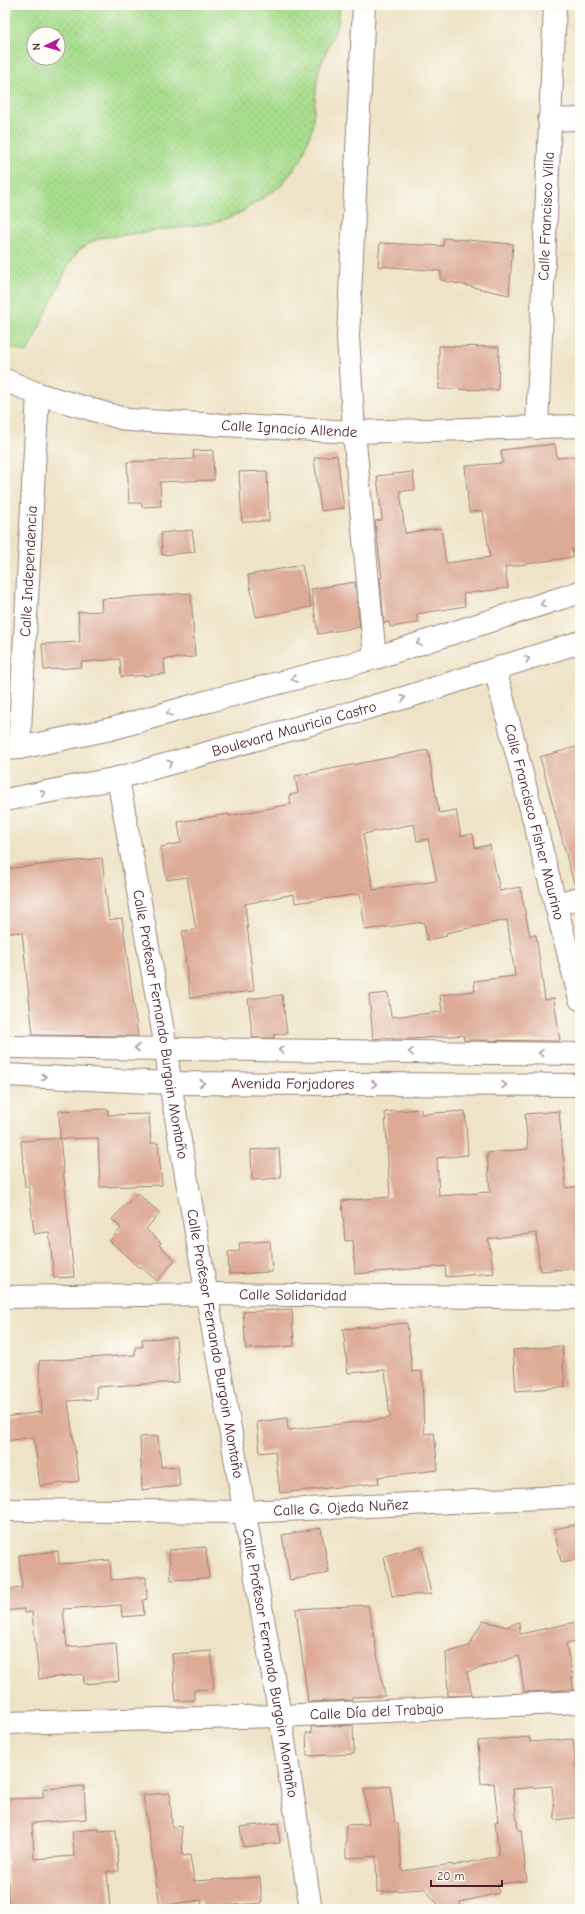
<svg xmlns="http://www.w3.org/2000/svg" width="585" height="1914" viewBox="0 0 585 1914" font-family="'Comic Neue',sans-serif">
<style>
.grass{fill:url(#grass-dots);stroke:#787e5c;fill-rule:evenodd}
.building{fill:#ddaa96;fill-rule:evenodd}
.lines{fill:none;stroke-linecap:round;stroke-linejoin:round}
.minor-casing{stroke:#9c8178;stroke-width:24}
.tertiary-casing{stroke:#9c8178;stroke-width:24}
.secondary-casing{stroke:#9c8178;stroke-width:24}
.primary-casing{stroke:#9c8178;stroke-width:24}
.minor{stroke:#fff;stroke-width:22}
.tertiary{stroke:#fff;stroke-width:22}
.secondary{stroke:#fff;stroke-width:22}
.primary{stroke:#fff;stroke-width:22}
.oneway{stroke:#ae9aa0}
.labels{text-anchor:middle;stroke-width:3;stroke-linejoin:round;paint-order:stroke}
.street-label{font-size:15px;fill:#4a1f2b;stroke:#fdfcf7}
</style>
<defs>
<pattern id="grass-dots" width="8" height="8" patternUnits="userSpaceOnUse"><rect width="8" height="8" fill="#a7dd8d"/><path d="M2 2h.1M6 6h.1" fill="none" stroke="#91bd7a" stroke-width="1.8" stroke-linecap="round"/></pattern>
</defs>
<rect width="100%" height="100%" fill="#fdfcf7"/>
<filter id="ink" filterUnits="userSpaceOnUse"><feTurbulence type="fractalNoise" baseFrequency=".025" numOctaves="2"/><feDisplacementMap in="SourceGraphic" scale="8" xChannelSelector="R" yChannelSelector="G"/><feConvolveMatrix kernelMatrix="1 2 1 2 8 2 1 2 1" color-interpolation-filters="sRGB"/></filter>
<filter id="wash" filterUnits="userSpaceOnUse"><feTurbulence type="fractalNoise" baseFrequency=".012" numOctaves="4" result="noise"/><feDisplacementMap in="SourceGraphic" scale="16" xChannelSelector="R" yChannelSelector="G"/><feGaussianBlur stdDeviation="0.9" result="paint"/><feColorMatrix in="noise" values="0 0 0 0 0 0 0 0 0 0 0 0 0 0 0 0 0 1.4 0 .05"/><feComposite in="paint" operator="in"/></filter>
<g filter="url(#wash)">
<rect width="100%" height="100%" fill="#eee3c6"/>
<path class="grass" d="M5,5h335l-2,18 -20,49 -6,57 -10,29 -20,27 -40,27 -28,11 -113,15 -11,5 -11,7 -10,14 -42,89 -22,-8zM34,34h24v24h-24z"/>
<g id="blocks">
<g class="building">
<path d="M444,238l69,6 -4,51 -68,-15v-9l-63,-5 2,-23 63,3z"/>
<path d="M439,346l60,1 -1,43 -59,-1z"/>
<path d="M555,444l2,14 23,-2v92l-8,1 1,8 -68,10 3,21 -45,6 2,12 -48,8 1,9 -28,4 -1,-5 -5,1 -4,-45h2l-7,-57 7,-1 -5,-44 36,-4 2,18 -15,1 5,42 36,-5 5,35 44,-6 -7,-46 -14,1 -4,-46 38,-3 -2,-13z"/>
<path d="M213,450l1,30 -54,2 1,24 -19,1v-4h-13l-2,-41 67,-3 -1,-8z"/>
<path d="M337,455l7,53 -23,3 -7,-53z"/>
<path d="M267,471l2,50 -27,1 -3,-50z"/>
<path d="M192,530l3,22 -33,3 -1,-22z"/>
<path d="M302,565l9,42 -55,10 -8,-42z"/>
<path d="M355,582l5,45 -42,7 -7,-45z"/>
<path d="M191,593l4,64 -31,2 1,15 -44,3 -1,-18 -39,3 1,5 -38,3 -2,-26 38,-2 -2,-30 24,-1 -1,-12z"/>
<path d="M580,746v137l-6,1 -34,-127z"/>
<path d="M428,750l11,63 17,-3 5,26 12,-2 2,14 15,-3 10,46 20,-4 10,49 6,-1 9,65 9,-2 6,43 -96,-1 -1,-5 -50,4h-20v-2l-20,2 -4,-44 19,-2 3,24 51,-5 -2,-17 35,-4 -1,-10 41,-5 -8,-56 -61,13 1,3 -20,4 -3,-18 -59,8 -5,-36 -65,9 -1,-9 -49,10 9,87 -64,7 -8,-67 14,-1 -9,-53 -20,3 -6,-33 20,-4 -3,-21 51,-8v2l62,-12 -2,-9 9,-2 -3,-17zM414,824l3,17 11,-2 9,42 -64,9 -10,-56z"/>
<path d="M102,858l7,62 13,-2 16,118 -105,-1 -11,-103 -17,1v-64z"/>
<path d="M282,995l5,38 -13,2v3h-21l-5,-39z"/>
<path d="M108,1109v6l41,-1 2,29h7l4,42 -62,2 -2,-49 -38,1 -1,-28z"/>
<path d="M421,1109v5l44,-3 3,44 -31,3 2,38 51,-4 -3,-39 41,-4 -3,-35 34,-3 7,77 14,-2v82l-40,3 -4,-38 -48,6 6,34 -48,4 -1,-11 -90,8 -2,-34 -8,1 -3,-40 48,-4 -5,-85z"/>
<path d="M60,1138l14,139 -20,1 -5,-46 -15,2 -5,-47h-4l-4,-46z"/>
<path d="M279,1148l2,30 -29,2 -1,-30z"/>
<path d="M137,1193l23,20 -14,16 15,14 -2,2 16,15 -18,21 -17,-15 -1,2 -29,-27 11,-13 -9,-9z"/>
<path d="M270,1241l2,31 -43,2 -1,-22 12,-1 -1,-8z"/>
<path d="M292,1309l2,37 -48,3 -3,-37z"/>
<path d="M407,1323l5,49 10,-1 2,63 10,-1 4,37 -60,7 1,6 -99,10 -5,-42 -15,2 -3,-31 30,-4 1,12 102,-12 -5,-48 -37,3 -5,-44z"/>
<path d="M176,1337l3,45 -83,5 1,12 -29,2 11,80 -39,5 -6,-49 -29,4v-24l37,-5 -3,-51 96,-6v-8h8l-1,-8z"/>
<path d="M562,1346l3,41 -49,4 -3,-41z"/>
<path d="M158,1436l3,31 17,-1 2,20 -38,4 -2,-53z"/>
<path d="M580,1524v35l-19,3 -7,-33z"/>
<path d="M321,1528l8,45 -39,7 -8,-45z"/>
<path d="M421,1546l10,48 -39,2 -8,-40z"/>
<path d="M206,1547l3,31 -38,2 -2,-30z"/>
<path d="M58,1551l1,13 51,-4 1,20 35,-3 1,22 -4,1 1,15 -22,2 -1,-12 -58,4 4,38 49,-4 3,38 -35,3 -1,-10 -44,5 -7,-67 -8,1v-4l-19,2v-21l17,-2 -3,-33z"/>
<path d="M368,1605l17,91 -33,1v3l-44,2 -12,-93z"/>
<path d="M483,1620l23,7 13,-5 1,12 60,-13v21l-14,1 7,35h-1l1,12 -49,2 -5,-36 -52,16 5,23 -24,1 -2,-43 23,-7z"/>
<path d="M211,1651l3,38 -20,1v10l-18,1 -4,-47z"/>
<path d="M353,1725l1,29 -47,2 -1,-23h6l-1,-6z"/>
<path d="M529,1737l1,5 43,-3 3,34h4v33h-2l1,11 -24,3 -3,-34 -39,3 5,41h3l6,51 -30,3 2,9 -39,9 1,4 -21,1 -16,-19 -1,1 -46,3 -1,-36 -30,2v-33l23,-1 -5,-35 26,-3 5,37h3l4,48 50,-7v2l47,-10 -4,-34 3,-1 -4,-38 -13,1 -3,-43z"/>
<path d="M84,1786l2,33 -54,4 2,36 40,-3 -2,-25 27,-2v2l17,-1 3,41h-12l3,38h-101l-4,-110 38,-1v-9z"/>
<path d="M170,1793l2,34 9,-1 2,30 7,-1 4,26 66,-4 2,26 -60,4 -1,-7 -41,6 -17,-111z"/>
<path d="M278,1823l2,20 -37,4 -3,-20z"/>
</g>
</g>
</g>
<g filter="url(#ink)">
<use href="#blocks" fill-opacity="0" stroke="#9c8178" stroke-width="1"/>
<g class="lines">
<g class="minor-casing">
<g id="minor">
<path d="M364,5l-16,332 6,95 21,226"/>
<path d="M549,120l31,-1"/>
<path id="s1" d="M5,380l33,14 90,26 226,12 226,-6"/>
<path id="s2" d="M537,428l18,-423"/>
<path id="s3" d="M19,748l19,-354"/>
<path id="s4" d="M118,778l48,270 4,35 110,633 31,193"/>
<path d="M556,904l24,-6"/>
<path id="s5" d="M5,1297l202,-3 373,4"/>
<path id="s6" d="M5,1510l240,2 335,-16"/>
<path id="s7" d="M5,1723l275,-7 300,-14"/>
</g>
</g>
<g class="tertiary-casing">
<g id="tertiary">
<path id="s8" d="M495,669l85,330"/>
</g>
</g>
<g class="secondary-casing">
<g id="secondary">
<path d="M5,1047l575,7"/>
<path id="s9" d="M5,1075l165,8 410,2"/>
</g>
</g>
<g class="primary-casing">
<g id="primary">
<path d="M5,749l14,-1 92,-19 98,-28 166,-43 205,-66"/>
<path id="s10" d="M5,800l113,-22 289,-81 173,-55"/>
</g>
</g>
<use href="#minor" class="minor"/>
<use href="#tertiary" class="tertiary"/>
<use href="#secondary" class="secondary"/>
<use href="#primary" class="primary"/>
</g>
<defs><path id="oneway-chevron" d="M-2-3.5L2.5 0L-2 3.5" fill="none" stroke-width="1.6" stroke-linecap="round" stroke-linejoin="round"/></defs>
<g class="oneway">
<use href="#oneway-chevron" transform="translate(543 604) rotate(162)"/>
<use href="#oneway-chevron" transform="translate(419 643) rotate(162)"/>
<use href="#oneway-chevron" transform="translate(527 659) rotate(-18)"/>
<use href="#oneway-chevron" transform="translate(294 679) rotate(165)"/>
<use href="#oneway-chevron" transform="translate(403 698) rotate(-16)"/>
<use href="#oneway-chevron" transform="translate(169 713) rotate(164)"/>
<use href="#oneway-chevron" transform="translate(170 763) rotate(-16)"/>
<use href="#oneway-chevron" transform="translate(43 793) rotate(-11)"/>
<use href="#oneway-chevron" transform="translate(137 1048) rotate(-180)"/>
<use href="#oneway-chevron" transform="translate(281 1050) rotate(-179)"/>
<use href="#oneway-chevron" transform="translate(411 1052) rotate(-179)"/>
<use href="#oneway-chevron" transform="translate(541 1053) rotate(-179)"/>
<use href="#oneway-chevron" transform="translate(44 1077) rotate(3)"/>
<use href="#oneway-chevron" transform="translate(202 1083)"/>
<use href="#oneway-chevron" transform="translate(374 1084)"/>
<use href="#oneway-chevron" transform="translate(504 1085)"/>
</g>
</g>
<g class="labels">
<g class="street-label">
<text dy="5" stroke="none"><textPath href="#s2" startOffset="212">Calle Francisco Villa</textPath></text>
<text dy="5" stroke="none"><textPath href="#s1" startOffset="291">Calle Ignacio Allende</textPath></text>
<text dy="5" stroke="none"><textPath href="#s3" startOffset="177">Calle Independencia</textPath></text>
<text dy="5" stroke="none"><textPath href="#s10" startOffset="298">Boulevard Mauricio Castro</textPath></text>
<text dy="5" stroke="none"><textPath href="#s8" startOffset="158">Calle Francisco Fisher Maurino</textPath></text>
<text dy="5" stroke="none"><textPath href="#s4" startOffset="250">Calle Profesor Fernando Burgoin Montaño</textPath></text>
<text dy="5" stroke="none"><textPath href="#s9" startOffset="288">Avenida Forjadores</textPath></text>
<text dy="5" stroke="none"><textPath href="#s5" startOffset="288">Calle Solidaridad</textPath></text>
<text dy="5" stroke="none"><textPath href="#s4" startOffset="574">Calle Profesor Fernando Burgoin Montaño</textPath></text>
<text dy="5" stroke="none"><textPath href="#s6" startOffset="336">Calle G. Ojeda Nuñez</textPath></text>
<text dy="5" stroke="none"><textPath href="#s4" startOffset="898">Calle Profesor Fernando Burgoin Montaño</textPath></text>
<text dy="5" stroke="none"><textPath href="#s7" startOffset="372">Calle Día del Trabajo</textPath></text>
</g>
</g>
<rect width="585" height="1914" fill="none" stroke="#fdfcf7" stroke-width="20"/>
<g transform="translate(46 46) rotate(265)"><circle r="19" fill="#fdfcf7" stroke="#b5a4a5"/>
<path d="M0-3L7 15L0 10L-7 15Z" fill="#b5179e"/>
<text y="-6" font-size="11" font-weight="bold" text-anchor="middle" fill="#4a1f2b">N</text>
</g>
<path d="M431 1880v6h71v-6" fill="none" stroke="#4a1f2b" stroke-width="2"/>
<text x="437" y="1880" font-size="12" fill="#4a1f2b" stroke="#fdfcf7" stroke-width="3" paint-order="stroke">20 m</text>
</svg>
